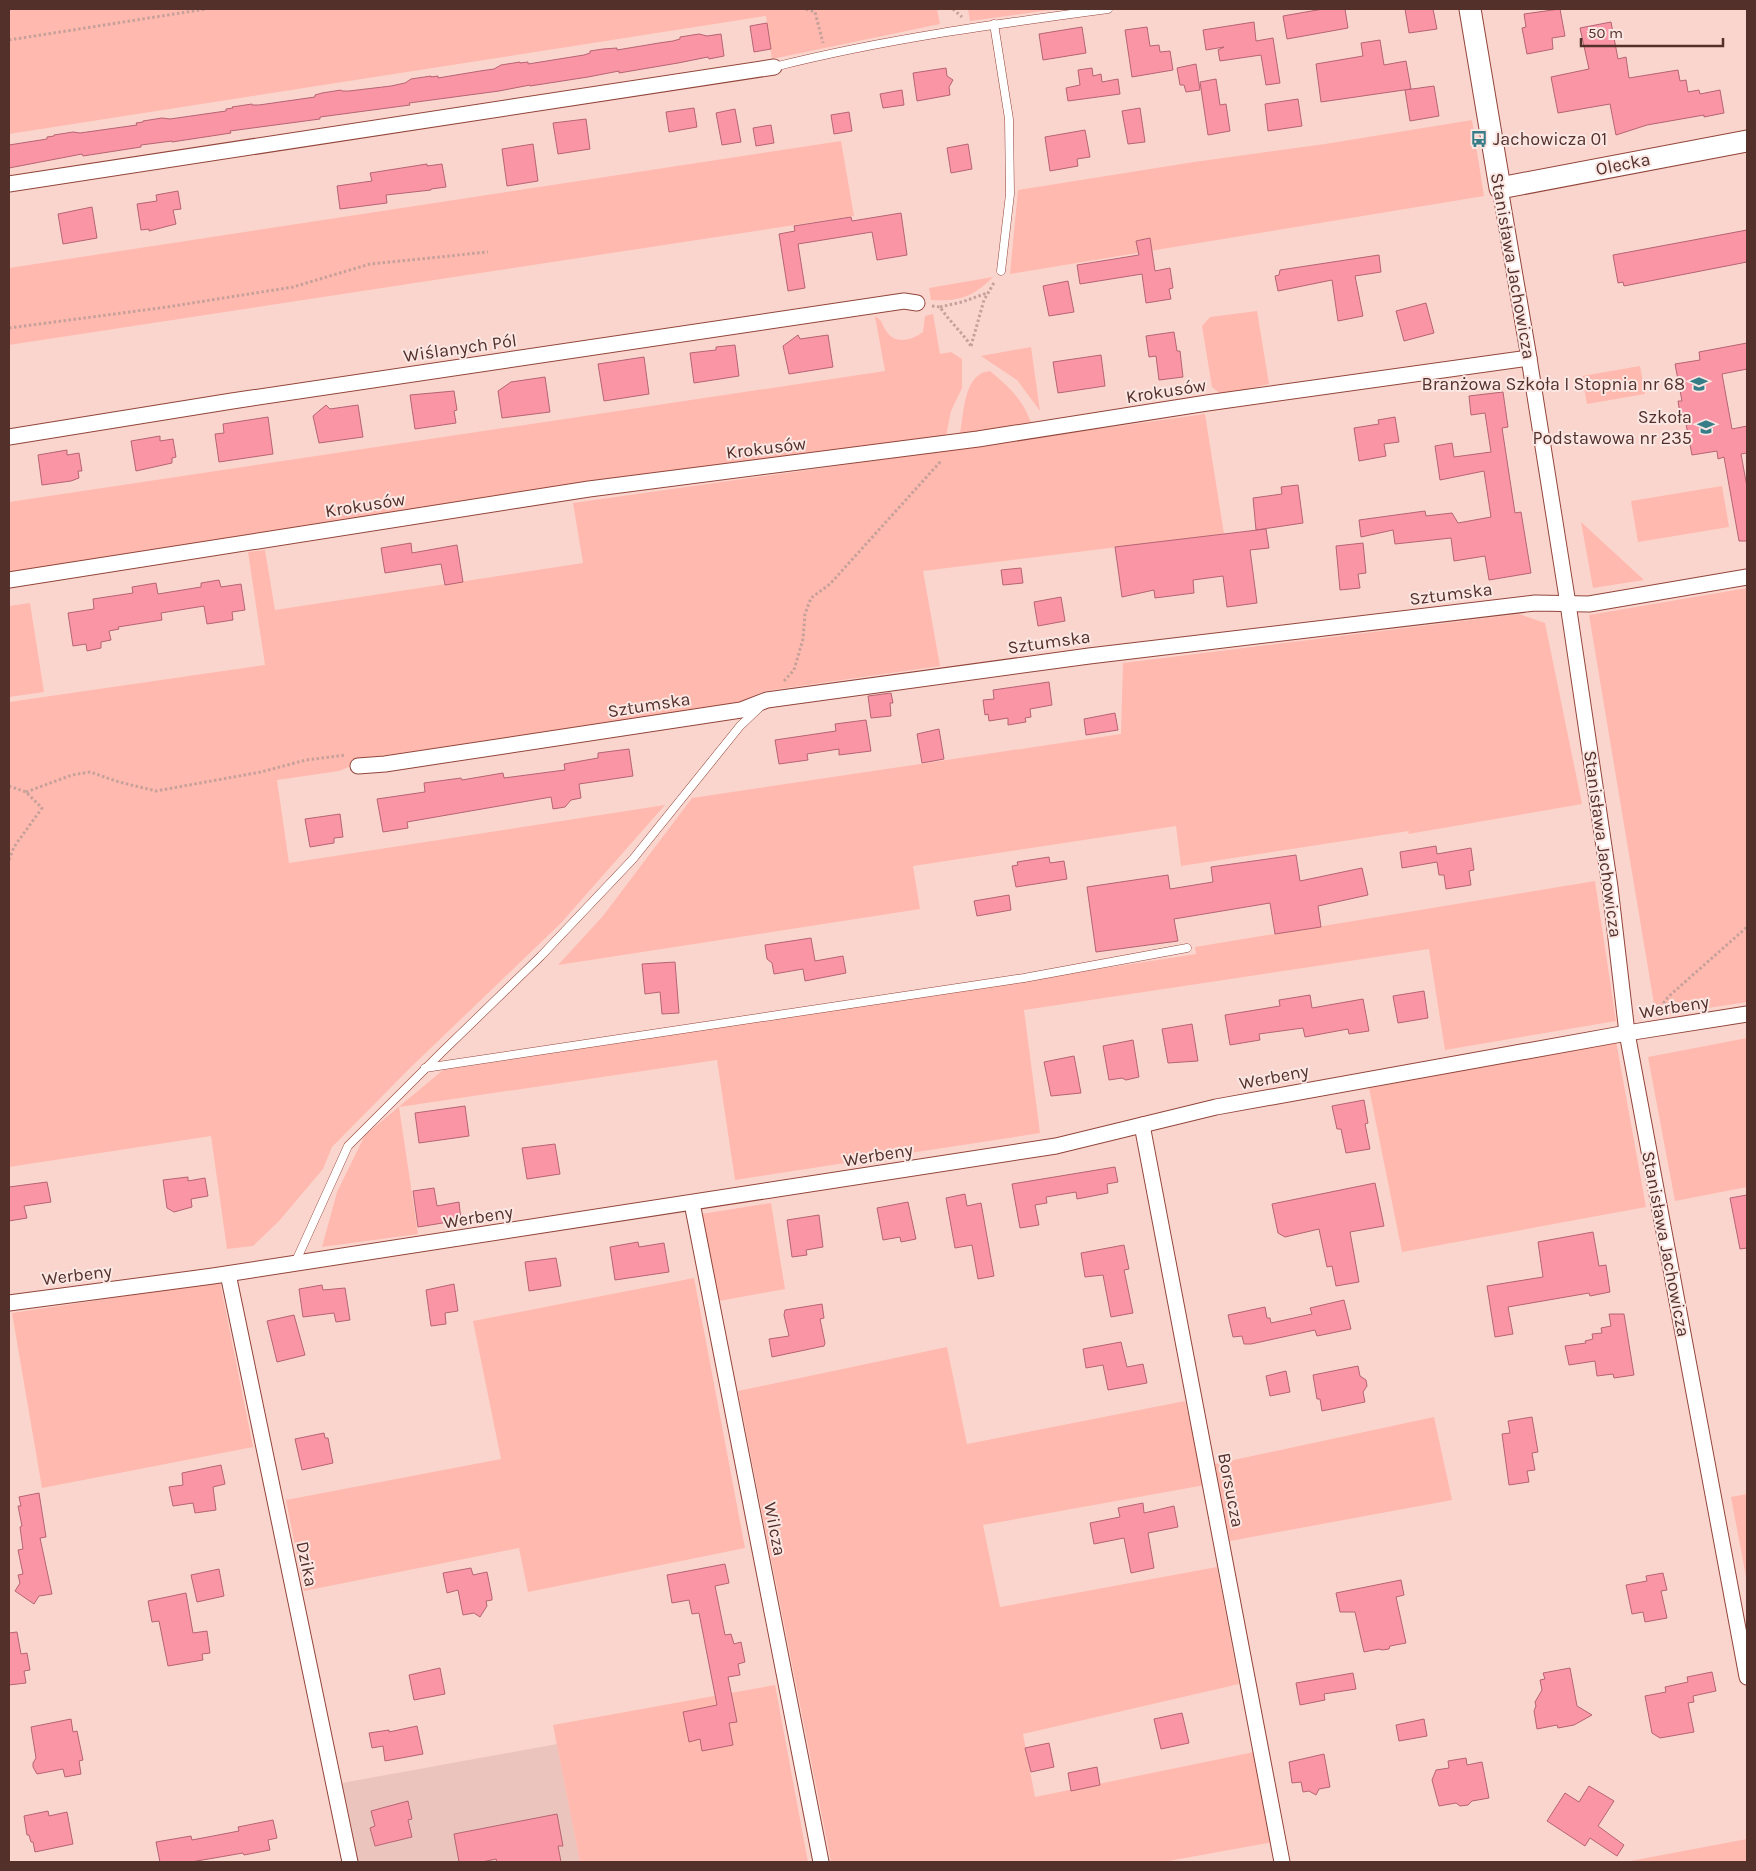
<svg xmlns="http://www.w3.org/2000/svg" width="1756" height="1871" viewBox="0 0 1756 1871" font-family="Karla,sans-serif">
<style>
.built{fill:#ebc4bd}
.green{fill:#ffb9ae}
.building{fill:#fa95a6;stroke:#b66473}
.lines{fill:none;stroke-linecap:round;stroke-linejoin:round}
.lane-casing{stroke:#92453a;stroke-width:9}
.street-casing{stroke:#92453a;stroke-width:17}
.secondary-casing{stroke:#92453a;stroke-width:23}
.path{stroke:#c6a19b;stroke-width:3;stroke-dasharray:2.5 2.5;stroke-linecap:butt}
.lane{stroke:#fff;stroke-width:8}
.street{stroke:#fff;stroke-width:15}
.secondary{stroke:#fff;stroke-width:21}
.labels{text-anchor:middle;stroke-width:4;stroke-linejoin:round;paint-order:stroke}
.poi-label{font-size:18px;fill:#54302b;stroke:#fae7e3;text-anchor:end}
.street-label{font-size:18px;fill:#54302b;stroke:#fae7e3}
</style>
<rect width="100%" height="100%" fill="#fad5ce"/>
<path class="built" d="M557,1744l23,118h-222l-16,-79z"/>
<g class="green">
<path d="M9,9h928l3,15 -168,35 -6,-43 -757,118z"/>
<path d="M968,9h89l-87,12z"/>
<path d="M1472,120l12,76 -474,78 8,-84 176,-28 131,-18z"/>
<path d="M841,141l13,75 -845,129v-77z"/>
<path d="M993,277c-18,19 -35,25 -62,23l-2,-12z"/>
<path d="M1257,311l12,73 -47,11 -10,-8 -10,-61 8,-9z"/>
<path d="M933,314l7,40 11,-2 11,7v29l-11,23 -5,25 -937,137v-71l876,-131 -10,-55c9,6 6,8 12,16 9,13 25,8 36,0l2,-16z"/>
<path d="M1031,347l9,64 -23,-31 -36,-24z"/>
<path d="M1640,366l5,28 -58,10 -5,-28z"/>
<path d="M990,371c19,16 33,28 41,52l-71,11c3,-16 4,-50 19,-59 3,-3 7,-3 11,-4z"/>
<path d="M1205,414l19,120 -301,37 17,95 -175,25 -31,14 -361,52 -34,14 -62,9 12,83 376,-58 -104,118 -152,146 -77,78 -9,22 -44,52 -26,25 -26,3 -16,-113 -202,31v-465l256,-37 -17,-113 17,-2 10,60 308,-47 -10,-60z"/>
<path d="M1722,486l7,41 -91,15 -7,-41z"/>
<path d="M1581,522l63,58 -51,8z"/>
<path d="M1747,588v414l-91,14 -67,-401z"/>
<path d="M30,603l14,89 -35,5v-91z"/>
<path d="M1519,614l26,9 37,181 -174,30 1,-3 -228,35 -5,-40 -263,40 7,43 -362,56 45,-49 89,-118 429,-64 2,-71z"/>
<path d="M1595,881l21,140 -171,29 -16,-101 -405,61 16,123 -305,47 -18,-120 -318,47 19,127 -96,13 15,-55 28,-57 78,-65 753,-116 -1,-7z"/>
<path d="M1747,1038v149l-72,14 -27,-144z"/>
<path d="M1616,1041l30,166 -244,45 -33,-164z"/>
<path d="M771,1203l14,86 -66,12 -18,-87z"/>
<path d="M694,1278l51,270 -217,44 -9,-44 -215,43 -18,-91 215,-41 -28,-138z"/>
<path d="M220,1282l33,165 -211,41 -30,-175z"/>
<path d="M947,1347l20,97 218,-43 20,84 -222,40 17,82 217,-40 22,117 -216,50 12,63 219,-45 19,90 -110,20h-332l-93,-471z"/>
<path d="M1434,1417l18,83 -222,41 -15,-77z"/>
<path d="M1747,1494v88l-16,-85z"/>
<path d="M775,1685l33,177h-228l-27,-137z"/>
<path d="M1747,1839v23h-122z"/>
</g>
<g class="building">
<path d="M1323,9h22l3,19 -61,11 -4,-23z"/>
<path d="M1405,9h28l4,20 -28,4z"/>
<path d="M1560,9l5,27 -13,2 1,11 -26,5 -5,-26 4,-1 -2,-13z"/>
<path d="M1254,22l2,19 17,-3 7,45 -14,2 -5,-30 -41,6 -2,-11 6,-3 -18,3 -3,-20z"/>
<path d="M1611,22l7,37 8,-2 3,21 49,-8 2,11 6,-1 2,12 11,-2 1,4 20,-4 4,23 -20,4v-2l-57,10 -31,10 -6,-31 -52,9 -7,-36 38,-8 -9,-41z"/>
<path d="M767,23l4,26 -17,3 -4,-26z"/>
<path d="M1082,27l4,26 -43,7 -4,-26z"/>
<path d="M1147,27l3,19 9,-1 1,7 10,-1 3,19 -41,7 -7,-47z"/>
<path d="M699,34l8,2 14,-2 3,22 -15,3 -1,-2 -30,6 -59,10v-2l-31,6 -58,9v-1l-31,6 -90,12 1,2 -90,12v2l-90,12 1,2 -59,9v-1l-31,4v2l-58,9 -1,-2 -73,14v-23l38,-6v-2l7,-1v-1l19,-3 7,1 57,-8 -1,-2 7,-1v-1l19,-3 8,1 56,-8v-2l7,-1 -1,-1 20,-3v1h7l56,-8v-2l7,-2 19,-3 1,1h7l42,-5 14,-3 6,-4 20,-3v1l7,-1v2l42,-7 14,-2 7,-4 19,-3v1l8,-1v2l56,-9 6,-2v-2l13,-2 14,-1v2l42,-7 14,-2 7,-2v-2z"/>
<path d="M1380,40l4,25 22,-4 5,28 -90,13 -5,-38 47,-8 -2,-13z"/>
<path d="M1196,64l4,26 -14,2 -2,-7h-4l-3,-17z"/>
<path d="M946,68l1,8 6,4 -4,7 1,8 -33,6 -4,-28z"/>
<path d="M1092,68l1,8 8,-2 1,8 16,-3 2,15 -52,7 -2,-13 14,-3 -2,-15z"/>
<path d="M1216,79l4,26 6,-1 4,27 -22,4 -8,-53z"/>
<path d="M1434,86l5,30 -29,5 -5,-31z"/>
<path d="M902,90l2,15 -21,3 -3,-14z"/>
<path d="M1298,99l4,27 -34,5 -3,-27z"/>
<path d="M694,108l3,19 -28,5 -3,-20z"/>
<path d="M1140,108l5,34 -17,2 -6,-33z"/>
<path d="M735,109l6,33 -19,3 -6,-32z"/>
<path d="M849,112l3,19 -18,3 -3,-19z"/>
<path d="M586,119l4,30 -32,5 -5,-31z"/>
<path d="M771,125l3,18 -18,3 -3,-18z"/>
<path d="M1085,130l5,27 -13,2 1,7 -28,5 -5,-34z"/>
<path d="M533,144l5,37 -31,5 -5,-37z"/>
<path d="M968,144l4,25 -21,4 -4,-25z"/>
<path d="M427,164v2l15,-2 4,23 -15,2v1l-45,5 1,8 -47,6 -3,-23 35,-5 -2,-8z"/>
<path d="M178,191l3,18 -8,1 3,14 -27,7v-2l-8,1 -4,-26 20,-3 -1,-6z"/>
<path d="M92,207l5,31 -34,6 -5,-30z"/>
<path d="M901,213l6,42 -30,5 -5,-28 -74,12 7,44 -17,3 -9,-57 16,-3 -1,-5 57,-9 1,4z"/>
<path d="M1747,230v32l-123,24 -1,-4 -5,1 -5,-28z"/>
<path d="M1150,238l5,33 15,-3 3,20 -4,1 2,10 -25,4 -4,-29 -62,10 -3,-19 62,-10 -3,-14z"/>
<path d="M1379,255l2,17 -26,4 8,40 -25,5 -6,-41 -54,11 -3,-15 4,-1 1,-5z"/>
<path d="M1068,281l6,31 -25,4 -6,-30z"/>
<path d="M1426,303l8,30 -30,8 -8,-30z"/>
<path d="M1174,332l3,19h3l3,26 -24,3 -3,-24 -7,1 -3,-21z"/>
<path d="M798,335l2,4 28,-4 5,32 -44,7 -6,-28z"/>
<path d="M1747,343v26l-25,5 10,55 15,-3v27l-6,1 6,33v54h-8l-15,-84 -6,2 -1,-8 -25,4 -7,-36 -4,1 -3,-19h4l-7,-37 25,-4 -1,-8z"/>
<path d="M735,345l4,31 -45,7 -4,-30 26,-3v-3z"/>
<path d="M1101,355l4,31 -47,7 -5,-31z"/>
<path d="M644,357l5,37 -45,7 -6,-37z"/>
<path d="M545,377l5,35 -48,6 -4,-27 13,-9z"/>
<path d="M454,391l3,19 -3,1 2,12 -41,6 -5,-34z"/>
<path d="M1503,392l5,35 -6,1 13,85 6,-1 10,61 -42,7 -4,-24 -31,5 -3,-23 -56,6 -2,-14 -32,7 -2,-17 66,-9 1,5 26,-3 6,10 33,-6 -7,-46 -44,9 -5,-34 17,-3 2,14 37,-5 -6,-39 -14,2 -2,-19z"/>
<path d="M326,405l4,4 28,-4 5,32 -44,6 -6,-27z"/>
<path d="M268,417l5,37 -54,8 -4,-28 9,-1 -1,-9z"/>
<path d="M1395,417l4,25 -15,2 2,12 -27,5 -5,-33 25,-4 -1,-4z"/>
<path d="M160,436v5l13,-2 3,18 -4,1v5l-36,8 -5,-30z"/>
<path d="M67,450v5l12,-2 3,18h-4l1,7 -8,3 -29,4 -4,-30z"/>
<path d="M1298,485l5,38 -47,7 -3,-32 29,-4 -1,-7z"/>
<path d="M1266,529l3,19 -19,2 7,53 -30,4 -4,-31 -30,4 1,13 -39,5 -1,-8 -32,7 -7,-50z"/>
<path d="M411,543l1,10 45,-8 6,37 -18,3 -4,-21 -56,9 -4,-25z"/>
<path d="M1363,543l3,30 -8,1 2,14 -20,2 -4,-44z"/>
<path d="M1021,568l2,15 -20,2 -2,-15z"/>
<path d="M219,580l2,7 20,-3 4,26 -13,2 1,8 -26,4 -3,-18 -43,7 1,7 -44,7 1,2 -10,2 2,9 -10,2v6l-14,3 -1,-7 -13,2 -5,-33 26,-4 -1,-10 40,-6 -1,-6 24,-4 2,11 43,-7v-4z"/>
<path d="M1061,597l4,24 -27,5 -4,-24z"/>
<path d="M1049,682l3,23 -22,4 1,8 -6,1 1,4 -18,3v-7l-19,3 -1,-7 -3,1 -2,-15 11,-1 -1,-9z"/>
<path d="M891,693l2,10h-3l1,13 -20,2 -3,-22z"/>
<path d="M1115,713l3,17 -32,5 -2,-16z"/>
<path d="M866,720l5,31 -32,4v-6l-32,5 1,6 -29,4 -4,-24 61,-9 -1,-7z"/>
<path d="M939,729l5,30 -22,4 -5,-29z"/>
<path d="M629,749l4,27 -54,8 2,14 -10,2 -6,7 -12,2 -2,-12 -144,25 1,6 -25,4 -6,-33 48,-7 -1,-9 37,-5 1,2 41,-7 1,5 61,-8 -1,-6 34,-6v-5z"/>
<path d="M340,814l3,23 -9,1v5l-24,4 -5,-28z"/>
<path d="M1436,846l1,8 34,-6 3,22 -5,1 2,14 -25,4 -2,-14h-5l-2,-13 -35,6 -2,-16z"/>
<path d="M1296,855l4,26 62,-13 6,27 -50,11 3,21 -46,7 -5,-31 -96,16 4,22 -82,11 -9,-65 81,-12 2,14 43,-7 -2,-15z"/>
<path d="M1049,857l1,6 14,-2 3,18 -51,8 -4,-21 6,-1 -1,-3z"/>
<path d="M1009,895l2,15 -34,6 -3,-15z"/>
<path d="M811,938l4,23 28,-5 3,17 -41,8 -2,-12 -29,5 -2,-11 -5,-4 -2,-14z"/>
<path d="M675,962l4,51 -17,1 -2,-22 -15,2 -3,-30z"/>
<path d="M1424,991l4,27 -30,5 -5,-27z"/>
<path d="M1310,995l2,13 51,-9 6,32 -20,3 -1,-5 -43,8 -2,-9 -44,6 1,6 -30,5 -5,-30 55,-9 -1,-6z"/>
<path d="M1192,1024l6,37 -30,2 -6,-34z"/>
<path d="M1133,1040l6,37 -13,3 -4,-2 -13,2 -6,-34z"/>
<path d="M1074,1056l7,37 -30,3 -7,-34z"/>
<path d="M1364,1100l4,23 -3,1 5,25 -24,4 -5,-24h-4l-5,-23z"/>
<path d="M465,1106l4,30 -50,7 -4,-30z"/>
<path d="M555,1144l5,30 -33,5 -5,-31z"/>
<path d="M1115,1167l3,15 -11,2 1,9 -31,6 -1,-7 -30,5 1,6 -12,2 4,20 -19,3 -8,-44z"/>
<path d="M188,1177v4l17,-3 3,18 -17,3 1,8 -18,5 -7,-4 -4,-28z"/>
<path d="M47,1182l4,20 -27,4 3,12 -18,3v-34z"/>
<path d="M1375,1183l9,43 -34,6 9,50 -23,4 -4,-20 -5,1 -8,-38 -34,8 -7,-4 -6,-29z"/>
<path d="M434,1188l3,18 22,-4 2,18 -43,7 -5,-36z"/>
<path d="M965,1194l2,12 14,-3 13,73 -16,3 -6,-34 -17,3 -9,-50z"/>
<path d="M1747,1195v53l-7,1 -10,-51z"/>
<path d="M908,1202l8,37 -15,3 -1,-5 -17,3 -6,-32z"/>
<path d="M819,1215l4,32 -17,3 1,5 -15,2 -5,-37z"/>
<path d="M1593,1232l6,34 7,-1 4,27 -20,4 -1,-3 -81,14 5,27 -18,3 -8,-51 56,-9 -5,-35z"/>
<path d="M638,1242l1,5 25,-4 5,29 -54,8 -5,-33z"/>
<path d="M1124,1245l5,24 -5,1 9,43 -22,4 -8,-42 -18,2 -4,-24z"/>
<path d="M556,1258l5,28 -32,5 -4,-29z"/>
<path d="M454,1284l4,27 -13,2 1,11 -15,2 -5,-36z"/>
<path d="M322,1285l1,5 22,-2 5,32 -14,2 -2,-9 -31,4 -4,-28z"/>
<path d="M1344,1300l7,29 -34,7 -2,-6 -64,14h-7l-2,-8 -9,1 -5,-22 37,-8 2,11h3l1,5 41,-9 -2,-6z"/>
<path d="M822,1304l2,14 -4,1 5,24 -1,3 -52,11 -3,-18 20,-3 -5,-21 1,-5z"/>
<path d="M1609,1314h15l10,61 -20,3 -1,-4 -16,2 -2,-15 -26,4 -4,-19 21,-3 -1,-2 8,-2 -1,-5 10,-1 -1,-5 10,-2z"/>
<path d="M294,1315l11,40 -28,7 -10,-41z"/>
<path d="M1121,1342l6,25 16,-3 4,19 -39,7 -5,-25 -17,3 -3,-19z"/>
<path d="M1358,1366l2,10 6,4 1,6 -4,6 2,10 -43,9 -2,-12h-3l-4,-24z"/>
<path d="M1286,1371l4,21 -20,4 -4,-20z"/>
<path d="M1532,1417l6,35 -6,1 3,17 -8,1 2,11 -20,3 -7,-51 8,-1 -2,-12z"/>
<path d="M324,1433l1,5h3l5,25 -31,7 -7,-31z"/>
<path d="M221,1465l4,19 -12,3 3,23 -21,3 -2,-10 -20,3 -4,-19 14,-2 -1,-12z"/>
<path d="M39,1493l7,44 -6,1 12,56 -13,2 -5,8 -19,-13 5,-8 -2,-8 5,-1 -5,-24 5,-1 -3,-22 2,-1 -4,-20h3l-2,-9z"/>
<path d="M1143,1503l1,10 30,-7 4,21 -30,6 6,35 -23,5 -7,-35 -30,6 -4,-21 30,-6 -2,-9z"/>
<path d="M725,1564l4,19 -14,3 10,49 6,-1 3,10 7,-2 4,20 -7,2 2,11 -12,2 9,45 -8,1 4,22 -31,6 -2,-12 -11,3 -6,-30 34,-7 -18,-92 -7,1 -3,-14 -17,3 -5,-28z"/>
<path d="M471,1568l2,7 14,-3 5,25v3l-6,1 1,5 -7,11 -6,-4 -11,2 -5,-25 -11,3 -4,-20z"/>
<path d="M219,1569l5,27 -27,6 -6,-27z"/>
<path d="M1663,1573l4,17 -6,1 6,27 -22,4 -2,-10 -11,2 -6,-29 21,-4 -1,-5z"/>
<path d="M1401,1580l3,15 -8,2 10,46 -16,3 -1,3 -7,1 -3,-1 -15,3 -9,-40h-15l-4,-19z"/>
<path d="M186,1593l7,40 14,-2 3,22 -8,1 1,6 -35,6 -9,-45 -7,1 -4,-21z"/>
<path d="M17,1632l4,22 6,-1 3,17 -6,1 2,12 -17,2v-52z"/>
<path d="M440,1668l5,26 -31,6 -5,-25z"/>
<path d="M1570,1668l7,38 15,9 -18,10 -16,3 -1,-3 -20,4 -3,-18 2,-5 -1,-4 7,-12 -2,-10 5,-1 -2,-6z"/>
<path d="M1712,1672l4,19 -23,5 1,6 -6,1 6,29 -34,6 -8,-5 -7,-37 21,-4 -1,-5 23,-5 -1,-5z"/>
<path d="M1353,1673l3,16 -32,5 1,6 -25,5 -4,-22z"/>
<path d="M1182,1713l7,30 -28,6 -7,-30z"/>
<path d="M71,1719l2,13 4,-1 6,29 -4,1 2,13 -16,3 -2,-8 -26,5 -4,-7v-4l3,-5 -5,-31z"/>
<path d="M1424,1719l3,17 -28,5 -3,-16z"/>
<path d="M417,1726l6,28 -38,7 -2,-15 -11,2 -3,-15 20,-3v2z"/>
<path d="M1049,1743l5,24 -23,5 -6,-24z"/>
<path d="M1324,1754l6,33 -11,2 -3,6 -7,-4 -6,1 -2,-10 -9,1 -3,-21z"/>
<path d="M1466,1758l1,7 15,-3 7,36 -17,3 -4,4 -8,1 -4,-3 -17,3 -7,-26 4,-10 13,-2 -1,-7z"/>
<path d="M1097,1767l3,18 -29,6 -3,-18z"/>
<path d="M1589,1786l25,15 -16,25 26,19 -7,11 -27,-18 -5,8 -38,-25 18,-28 14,9z"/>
<path d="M408,1801l4,18 -4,1 4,17 -37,9 -5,-18 5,-2 -4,-15z"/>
<path d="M48,1811l1,5 18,-4 6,32 -38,8 -2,-10h-2l-2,-7h-2l-3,-19z"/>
<path d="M557,1814l6,32h-5l3,16h-64l-1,-3 -14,3h-23l-5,-28z"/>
<path d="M273,1820l4,18 -9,2 2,10 -26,5 -1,-2 -52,9h-31l-4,-20 35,-6 1,4 21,-4 26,-5 -1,-4z"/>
</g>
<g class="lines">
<g class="lane-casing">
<g id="lane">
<path d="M994,24l15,95 1,75 -9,77"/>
<path d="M774,67c110,-28 222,-43 334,-58"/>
<path d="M425,1068l599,-90 163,-30"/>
<path d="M295,1263l53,-117 95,-95 98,-95 92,-97 107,-133 20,-19"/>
</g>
</g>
<g class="street-casing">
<g id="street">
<path d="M9,184l765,-117"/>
<path d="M1500,188l28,164 40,252 42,283 17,146 120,644"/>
<path d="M9,437l223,-36 672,-100 13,2"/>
<path d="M9,580l580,-91 389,-50 229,-36 322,-45"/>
<path d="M358,766l27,-2 356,-54 26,-10 322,-44 446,-53 54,1 158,-27"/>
<path d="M1142,1125l140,737"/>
<path d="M692,1203l129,659"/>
<path d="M228,1274l122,588"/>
<path d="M9,1303l204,-27 843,-130 160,-39 411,-74 120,-19"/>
</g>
</g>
<g class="secondary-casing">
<path id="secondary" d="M1470,9l30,179 247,-47"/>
</g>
<g class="path">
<path d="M806,9l9,3 8,31"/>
<path d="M953,9l9,8"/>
<path d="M9,40l197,-31"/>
<path d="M932,306l8,1c9,14 22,25 31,39"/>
<path d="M940,307l22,-5 25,-9"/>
<path d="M9,328l158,-21 126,-20 77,-23 118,-12"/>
<path d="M971,346l13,-46 11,-19"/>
<path d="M784,681l10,-11 9,-31 2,-25 6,-16 19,-14 111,-123"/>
<path d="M9,786l17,6 16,16 -28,39 -5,13"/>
<path d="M26,792l46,-17 18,-3 29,10 37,9 105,-19 45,-12 40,-5"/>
<path d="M1657,1011l11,-14 79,-70"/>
</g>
<use href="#lane" class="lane"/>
<use href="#street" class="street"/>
<use href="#secondary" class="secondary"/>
</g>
<defs>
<g id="bus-bare" transform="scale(1.35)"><path d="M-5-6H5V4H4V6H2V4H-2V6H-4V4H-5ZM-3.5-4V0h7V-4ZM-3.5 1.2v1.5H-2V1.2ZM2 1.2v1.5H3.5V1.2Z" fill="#377d88" stroke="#fae7e3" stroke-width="2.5" paint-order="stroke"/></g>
<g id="school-bare" transform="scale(1.35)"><path d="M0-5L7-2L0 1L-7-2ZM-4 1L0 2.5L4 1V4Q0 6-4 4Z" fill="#377d88" stroke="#fae7e3" stroke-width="2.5" paint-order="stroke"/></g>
</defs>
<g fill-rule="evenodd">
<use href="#bus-bare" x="1479" y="139"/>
<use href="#school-bare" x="1699" y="384"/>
<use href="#school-bare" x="1706" y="427"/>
</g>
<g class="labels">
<g class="poi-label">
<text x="1493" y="145" text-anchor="start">Jachowicza 01</text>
<text x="1685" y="390">Branżowa Szkoła I Stopnia nr 68</text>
<text x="1692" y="423">Szkoła<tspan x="1692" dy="21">Podstawowa nr 235</tspan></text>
</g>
<g class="street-label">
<text transform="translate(1623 164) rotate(-11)" y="6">Olecka</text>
<text transform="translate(1513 266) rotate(80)" y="6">Stanisława Jachowicza</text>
<text transform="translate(460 348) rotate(-8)" y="6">Wiślanych Pól</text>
<text transform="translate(1166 391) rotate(-9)" y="6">Krokusów</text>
<text transform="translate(766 448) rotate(-7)" y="6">Krokusów</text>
<text transform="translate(365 505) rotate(-9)" y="6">Krokusów</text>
<text transform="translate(1451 594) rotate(-7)" y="6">Sztumska</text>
<text transform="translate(1049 642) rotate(-8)" y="6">Sztumska</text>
<text transform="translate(649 705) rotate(-9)" y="6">Sztumska</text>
<text transform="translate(1603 844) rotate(82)" y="6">Stanisława Jachowicza</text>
<text transform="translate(1674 1007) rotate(-9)" y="6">Werbeny</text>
<text transform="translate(1274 1077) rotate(-11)" y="6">Werbeny</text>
<text transform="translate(878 1155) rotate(-9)" y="6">Werbeny</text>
<text transform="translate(478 1217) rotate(-9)" y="6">Werbeny</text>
<text transform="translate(1666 1244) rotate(79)" y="6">Stanisława Jachowicza</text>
<text transform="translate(77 1275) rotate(-7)" y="6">Werbeny</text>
<text transform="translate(1231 1490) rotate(79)" y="6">Borsucza</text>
<text transform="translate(775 1529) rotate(79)" y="6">Wilcza</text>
<text transform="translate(307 1564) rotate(78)" y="6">Dzika</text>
</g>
</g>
<rect width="1756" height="1871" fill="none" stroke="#54302b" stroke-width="20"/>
<path d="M1581 38v8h142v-8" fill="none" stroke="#54302b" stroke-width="2.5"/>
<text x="1588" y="38" font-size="15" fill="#54302b" stroke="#fae7e3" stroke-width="4" paint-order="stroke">50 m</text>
</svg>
